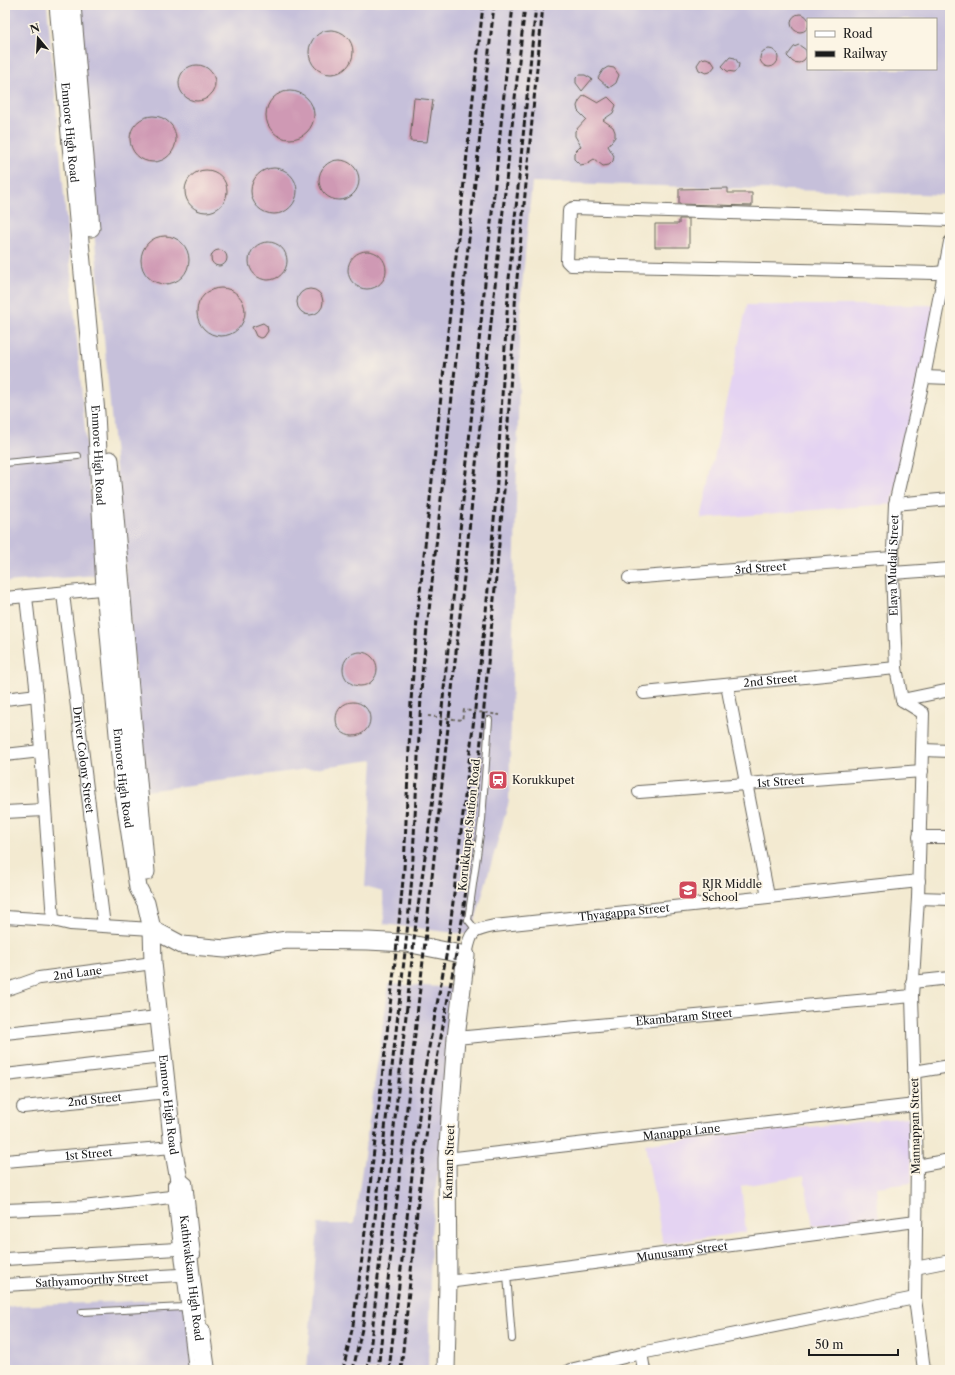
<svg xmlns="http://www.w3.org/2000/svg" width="955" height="1375" viewBox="0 0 955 1375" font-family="'Libre Caslon Text',serif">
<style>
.built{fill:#e4d3f2}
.industrial{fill:#c6c0da;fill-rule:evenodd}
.building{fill:#cf99b4}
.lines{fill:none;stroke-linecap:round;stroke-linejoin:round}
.lane-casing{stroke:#67645b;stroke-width:8}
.street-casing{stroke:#67645b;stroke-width:14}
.secondary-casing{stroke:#67645b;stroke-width:19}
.lane{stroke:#fff;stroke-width:6}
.street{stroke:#fff;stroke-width:12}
.secondary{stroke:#fff;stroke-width:17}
.rail{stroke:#1c1c1c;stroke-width:3;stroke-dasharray:6 3;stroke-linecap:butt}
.path-bridge{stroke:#67645b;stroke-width:2;stroke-dasharray:3 3;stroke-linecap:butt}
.labels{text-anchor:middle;stroke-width:3.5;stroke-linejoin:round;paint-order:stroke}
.street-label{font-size:11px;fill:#1c1c1c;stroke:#fcf5e5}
.poi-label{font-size:11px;fill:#1c1c1c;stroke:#fcf5e5;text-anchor:start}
</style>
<rect width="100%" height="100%" fill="#fcf5e5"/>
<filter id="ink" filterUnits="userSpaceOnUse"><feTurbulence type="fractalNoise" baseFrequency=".025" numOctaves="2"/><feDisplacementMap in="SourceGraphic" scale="8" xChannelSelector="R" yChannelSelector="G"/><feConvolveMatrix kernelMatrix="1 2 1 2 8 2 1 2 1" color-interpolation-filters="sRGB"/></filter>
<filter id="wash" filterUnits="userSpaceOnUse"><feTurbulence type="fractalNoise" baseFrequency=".012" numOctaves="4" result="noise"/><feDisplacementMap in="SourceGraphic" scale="16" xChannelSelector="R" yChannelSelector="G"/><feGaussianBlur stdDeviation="0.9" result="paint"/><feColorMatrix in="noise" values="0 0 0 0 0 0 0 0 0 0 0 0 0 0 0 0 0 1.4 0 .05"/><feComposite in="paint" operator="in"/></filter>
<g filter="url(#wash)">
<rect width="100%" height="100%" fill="#f3ead1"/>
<g class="built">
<path d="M747,305h189l-44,199 -191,15z"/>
<path d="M908,1117l4,66 -36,4 3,32 -66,7 -9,-50 -63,10 5,46 -83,12 -18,-100z"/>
</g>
<g class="industrial">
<path d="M5,5h42l51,570 -93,7z"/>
<path d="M73,5h877v190l-418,-13 -11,114 -12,505 -38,134 -87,-11 -1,-32 -18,-5 8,-127 -227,31zM808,19h128v50h-128z"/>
<path d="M389,984l69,4 -27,246 -3,136h-121l11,-146h36z"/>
<path d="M185,1299l13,71h-193v-62l9,-2z"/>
</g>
<g id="blocks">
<g class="building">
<circle cx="800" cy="23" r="9"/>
<circle cx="331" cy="52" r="22"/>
<path d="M799,45l7,5 1,6 -3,4 -5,3 -6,-1 -6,-6 7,-9z"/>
<circle cx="769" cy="58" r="9"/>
<path d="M730,57l5,1 4,6 -1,5 -4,3 -7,-1 -5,-5z"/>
<path d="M706,58l5,2 4,6 -5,6 -4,1 -7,-3 -2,-5 4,-6z"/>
<circle cx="197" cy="83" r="18"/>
<path d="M608,67l6,1 5,7 -3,8 -7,5 -11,-10 5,-8z"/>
<path d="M579,75h6l7,4 -10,12 -6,-8v-5z"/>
<circle cx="290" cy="115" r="24"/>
<path d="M584,95l14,8 10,-6 8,8 -3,8 -10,7 10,7 2,5v5l-7,9 6,10 -1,5 -4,4 -6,1 -9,-7 -8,5 -6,1 -6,-6v-6l7,-7 -6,-10v-5l11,-12 -8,-8 -1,-5 2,-5z"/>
<path d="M414,98l19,2 -6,42 -17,-1z"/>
<circle cx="153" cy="139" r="23"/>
<circle cx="339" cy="180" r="20"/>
<circle cx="274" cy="191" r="23"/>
<circle cx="206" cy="191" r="21"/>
<path d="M728,188v5h24v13l-73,-2v-15z"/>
<path d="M679,219h10v28h-34v-23h24z"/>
<circle cx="165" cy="260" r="24"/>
<circle cx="268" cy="261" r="19"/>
<circle cx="219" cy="258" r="8"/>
<circle cx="367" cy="270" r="19"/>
<circle cx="221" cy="312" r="24"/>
<circle cx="310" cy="302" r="13"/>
<path d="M263,323l4,3 1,5 -4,6 -4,1 -4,-2 -4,-9z"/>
<circle cx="360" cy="669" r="17"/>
<circle cx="353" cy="719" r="17"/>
</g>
</g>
</g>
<g filter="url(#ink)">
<use href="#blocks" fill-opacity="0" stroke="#67645b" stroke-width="1"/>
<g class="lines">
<g class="lane-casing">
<g id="lane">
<path d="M5,463l73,-7"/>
<path d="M476,930l-8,-10 14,-100 7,-100"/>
<path d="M182,1176l7,6 8,73"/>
<path d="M174,1180l-3,4v13l21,173"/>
<path d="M507,1275l5,64"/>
<path d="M82,1312l102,-5"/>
<path d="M206,1328l6,42"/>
</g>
</g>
<g class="street-casing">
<g id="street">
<path d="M944,272l-9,1 -364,-8 -4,-4 2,-50 2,-2 3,-1 376,12"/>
<path d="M924,377l26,1"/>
<path d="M895,504l55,-5"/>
<path d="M892,573l58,-4"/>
<path id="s1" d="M629,578l263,-20"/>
<path id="s2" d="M63,594l41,332"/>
<path d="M26,597l11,98 16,225"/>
<path d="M5,598l106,-10"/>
<path d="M727,685l41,211"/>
<path id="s3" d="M644,693l252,-25"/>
<path d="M5,699l32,-4"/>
<path d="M902,700l48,-10"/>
<path d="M923,750l27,1"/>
<path d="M5,755l36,-4"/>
<path id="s4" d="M639,792l283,-21"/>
<path d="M5,812l39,-2"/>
<path d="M919,837h31"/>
<path d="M918,898l32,1"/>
<path d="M5,917l48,3 17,4 82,5"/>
<path id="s5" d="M466,955c5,-23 4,-24 28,-29l425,-45"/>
<path d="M912,982l38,-4"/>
<path id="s6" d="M5,990l34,-12 114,-15"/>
<path d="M5,1033l153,-16"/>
<path id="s7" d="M456,1038l456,-42"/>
<path d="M914,1072l36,-6"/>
<path d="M5,1075l157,-18"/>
<path id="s8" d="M23,1107l144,-15"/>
<path id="s9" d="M447,1159l468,-54"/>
<path id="s10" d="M5,1161l168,-14"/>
<path d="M917,1166l33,-6"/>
<path d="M5,1210l78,-3 88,-10"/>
<path d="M5,1259l172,-10"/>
<path d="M915,1268l35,-7"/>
<path id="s11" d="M448,1282l468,-61"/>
<path id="s12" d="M5,1285l174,-10"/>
<path d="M641,1353l3,17"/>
<path d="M570,1370l71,-17 274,-55"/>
<path id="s13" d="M924,1370l-9,-72 2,-132 -5,-170 6,-98 5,-185 -21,-13 -6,-32 -4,-95 3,-69 29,-127 26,-135"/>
</g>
</g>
<g class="secondary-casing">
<g id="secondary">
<path id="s14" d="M58,5l38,408 9,176 17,190 16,109 8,15 6,26 1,34 20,184 7,39 23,184"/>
<path d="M72,5l19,223"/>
<path d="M110,460l36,412"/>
<path d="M152,929l30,16 43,4 62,-9 81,1 38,2 60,12 -10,83 -9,121 1,123 -2,88"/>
</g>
</g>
<use href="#lane" class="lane"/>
<use href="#street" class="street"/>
<use href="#secondary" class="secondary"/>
<g class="rail">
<path d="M343,1370l10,-45 9,-67 35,-315 7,-74 7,-168 6,-81 66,-615"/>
<path d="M353,1370l10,-46 43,-381 6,-66 10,-201 72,-671"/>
<path d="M368,1370l48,-448 17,-124 80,-793"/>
<path d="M378,1370c51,-455 98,-910 147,-1365"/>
<path d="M389,1370l35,-296 23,-123 6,-49 33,-290 10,-115 13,-218 27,-274"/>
<path d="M401,1370l17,-168 15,-121 30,-166 10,-88 31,-337 12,-201 27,-284"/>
</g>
<path class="path-bridge" d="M428,716l34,4 2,-10 36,5"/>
</g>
</g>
<defs>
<g id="station-square" transform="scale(1)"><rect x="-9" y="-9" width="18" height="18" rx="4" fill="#d1495b" stroke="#fcf5e5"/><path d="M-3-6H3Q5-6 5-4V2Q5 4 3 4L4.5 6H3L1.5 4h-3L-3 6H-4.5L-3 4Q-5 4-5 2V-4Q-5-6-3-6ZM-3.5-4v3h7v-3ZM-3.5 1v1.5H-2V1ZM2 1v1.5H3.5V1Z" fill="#fff"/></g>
<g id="school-square" transform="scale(1)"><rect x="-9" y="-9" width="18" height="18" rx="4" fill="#d1495b" stroke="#fcf5e5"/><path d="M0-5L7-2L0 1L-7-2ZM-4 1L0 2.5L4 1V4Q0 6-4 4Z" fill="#fff"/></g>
</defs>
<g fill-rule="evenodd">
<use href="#station-square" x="498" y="780"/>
<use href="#school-square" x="688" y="890"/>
</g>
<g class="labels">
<g class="street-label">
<text dy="4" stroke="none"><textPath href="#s14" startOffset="128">Enmore High Road</textPath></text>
<text dy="4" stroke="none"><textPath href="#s14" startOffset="452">Enmore High Road</textPath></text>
<text dy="4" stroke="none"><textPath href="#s13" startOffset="818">Elaya Mudali Street</textPath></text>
<text dy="4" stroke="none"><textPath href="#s1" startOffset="132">3rd Street</textPath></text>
<text dy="4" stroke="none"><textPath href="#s3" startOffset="127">2nd Street</textPath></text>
<text dy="4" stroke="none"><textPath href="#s2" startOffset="167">Driver Colony Street</textPath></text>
<text dy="4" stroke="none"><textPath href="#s14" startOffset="776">Enmore High Road</textPath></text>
<text dy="4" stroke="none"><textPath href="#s4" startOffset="142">1st Street</textPath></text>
<text transform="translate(469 825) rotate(-84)" y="4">Korukkupet Station Road</text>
<text dy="4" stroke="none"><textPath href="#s5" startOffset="176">Thyagappa Street</textPath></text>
<text dy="4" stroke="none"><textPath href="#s6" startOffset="75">2nd Lane</textPath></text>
<text dy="4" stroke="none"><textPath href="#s7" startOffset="229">Ekambaram Street</textPath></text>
<text dy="4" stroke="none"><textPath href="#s8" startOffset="72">2nd Street</textPath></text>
<text dy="4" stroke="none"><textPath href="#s14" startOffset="1107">Enmore High Road</textPath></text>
<text transform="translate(915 1126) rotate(-91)" y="4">Mannappan Street</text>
<text dy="4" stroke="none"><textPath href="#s9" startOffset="236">Manappa Lane</textPath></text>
<text dy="4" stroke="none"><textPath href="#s10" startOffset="84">1st Street</textPath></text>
<text transform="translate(449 1162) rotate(-88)" y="4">Kannan Street</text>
<text dy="4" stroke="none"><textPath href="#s11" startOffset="236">Munusamy Street</textPath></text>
<text dy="4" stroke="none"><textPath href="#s14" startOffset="1282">Kathivakkam High Road</textPath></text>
<text dy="4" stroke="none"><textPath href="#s12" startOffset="87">Sathyamoorthy Street</textPath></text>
</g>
<g class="poi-label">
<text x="512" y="784">Korukkupet</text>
<text x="702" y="888">RJR Middle<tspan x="702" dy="13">School</tspan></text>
</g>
</g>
<rect width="955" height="1375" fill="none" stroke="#fcf5e5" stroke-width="20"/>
<rect x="807" y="18" width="130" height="52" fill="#fcf5e5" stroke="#a29e95"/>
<rect x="815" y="31" width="20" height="6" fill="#ffffff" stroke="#a29e95"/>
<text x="843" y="38" font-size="12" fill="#1c1c1c">Road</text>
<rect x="815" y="51" width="20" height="6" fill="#1c1c1c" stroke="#a29e95"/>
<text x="843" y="58" font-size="12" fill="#1c1c1c">Railway</text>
<g transform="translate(38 38) rotate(342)" stroke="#fcf5e5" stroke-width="3" paint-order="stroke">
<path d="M0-3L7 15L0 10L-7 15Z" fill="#1c1c1c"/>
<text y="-6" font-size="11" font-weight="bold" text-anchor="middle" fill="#1c1c1c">N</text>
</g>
<path d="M809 1349v6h89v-6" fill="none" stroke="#1c1c1c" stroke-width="2"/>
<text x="815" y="1349" font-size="12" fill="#1c1c1c" stroke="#fcf5e5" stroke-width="3" paint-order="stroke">50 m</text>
</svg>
